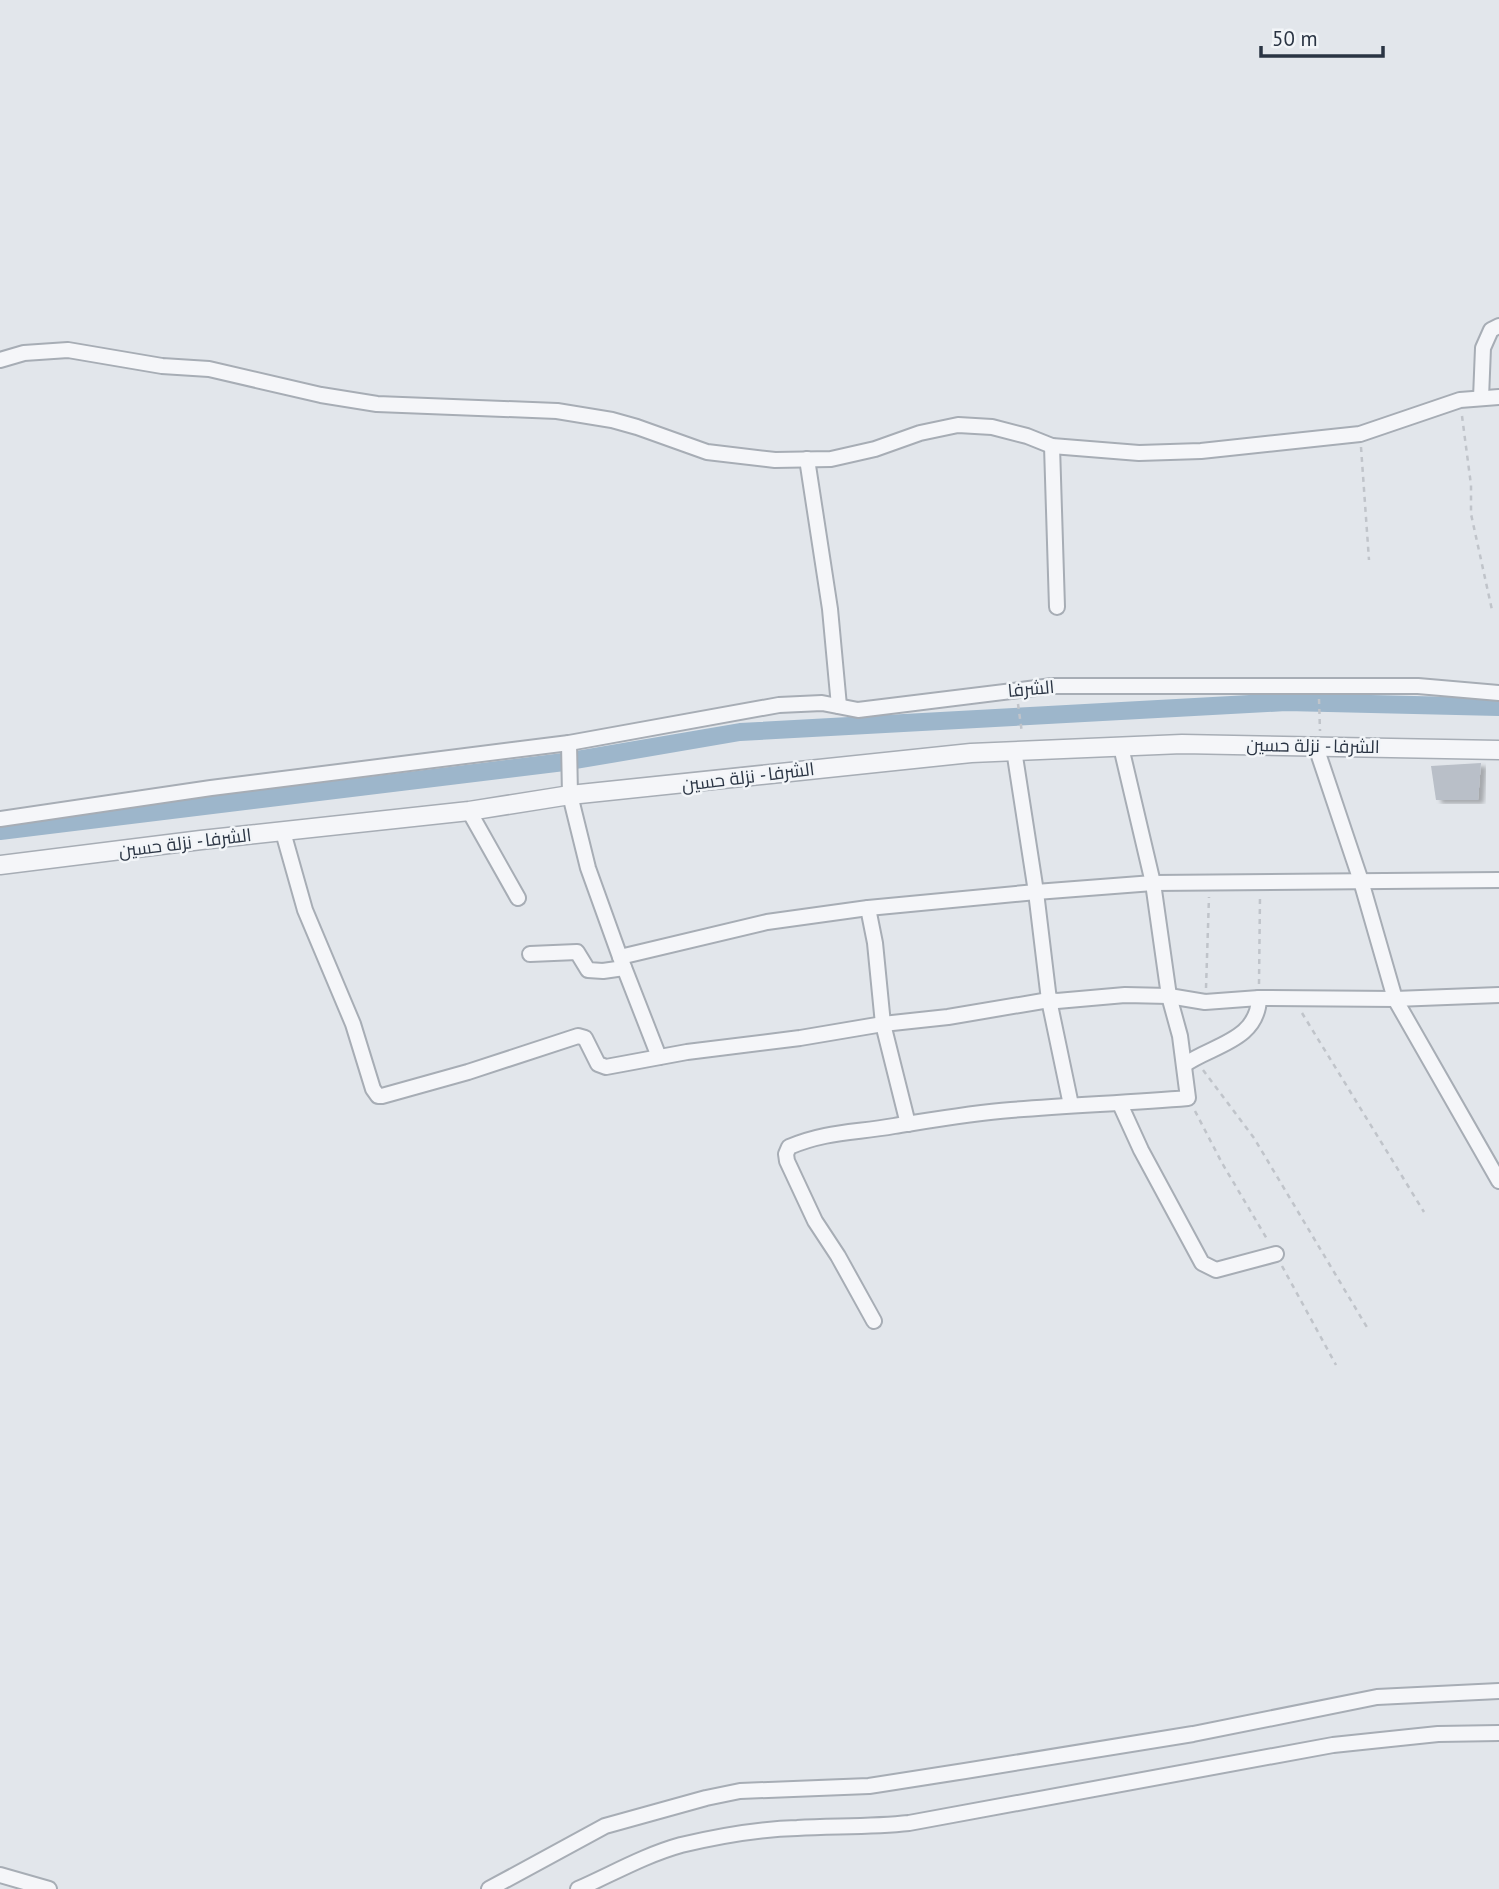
<svg xmlns="http://www.w3.org/2000/svg" width="1499" height="1889" viewBox="0 0 1499 1889" font-family="'PT Sans',Cairo,sans-serif">
<style>
.lines{fill:none;stroke-linecap:round;stroke-linejoin:round}
.canal{stroke:#9db6cb;stroke-width:18}
.building{fill:#b9bfc8;filter:url(#shadow)}
.minor-casing{stroke:#a7adb5;stroke-width:18}
.tertiary-casing{stroke:#a7adb5;stroke-width:21}
.path{stroke:#c0c4ca;stroke-width:2.5;stroke-dasharray:5 5;stroke-linecap:butt}
.minor{stroke:#f5f6f9;stroke-width:14}
.tertiary{stroke:#f5f6f9;stroke-width:18}
.labels{text-anchor:middle;stroke-width:5;stroke-linejoin:round;paint-order:stroke}
.street-label{font-size:18px;fill:#2a3443;stroke:#f2f5f8}
</style>
<defs>
<filter id="shadow"><feDropShadow dx="5.5" dy="3.5" stdDeviation="2" flood-color="#0004"/></filter>
</defs>
<rect width="100%" height="100%" fill="#e2e6eb"/>
<g class="lines">
<path class="canal" d="M0,831l564,-69 176,-30 546,-30 213,5"/>
</g>
<path class="building" d="M1481,763l-3,37h-42l-5,-34z"/>
<g class="lines">
<g class="minor-casing">
<g id="minor">
<path d="M0,360l24,-7 44,-3 94,16 47,3 112,26 56,9 180,7 55,9 25,7 70,25 68,8 56,-1 44,-10 45,-16 38,-8 34,2 35,9 25,10 87,7 62,-2 159,-17 100,-34 39,-3"/>
<path d="M1481,398l2,-50 8,-18 8,-4"/>
<path d="M1052,446l5,161"/>
<path d="M807,459l23,150 9,97"/>
<path d="M569,743l1,52 18,73 32,89 39,100"/>
<path d="M1316,747l45,134 34,118 104,182"/>
<path d="M1014,750l22,142 13,108 22,105"/>
<path d="M469,811l49,87"/>
<path d="M0,819l211,-31 358,-45 210,-38 43,-2 36,7 194,-24h366l81,7"/>
<path d="M283,832l22,78 48,114 20,65 5,7h4l86,-24 110,-36 7,2 13,26 8,3 81,-15 113,-14 83,-14 65,-7 101,-17 8,1 68,-6 44,1 36,6 54,-4 136,1 104,-4"/>
<path d="M868,908l7,35 8,81 25,100"/>
<path d="M530,954l47,-2 11,18 15,1 21,-3"/>
<path d="M620,957l147,-35 101,-14 168,-16 117,-9 346,-3"/>
<path d="M1184,1065c28,-20 74,-24 75,-67"/>
<path d="M1120,1104l21,46 61,113 14,7 60,-16"/>
<path d="M874,1321l-36,-65 -23,-35 -28,-60 -1,-7 3,-7c38,-16 66,-14 105,-21 38,-6 78,-13 117,-16 59,-5 118,-7 177,-12l-8,-62 -11,-40 -16,-113 -32,-136"/>
<path d="M0,1875l49,14"/>
<path d="M489,1889l116,-63 101,-28 34,-7 129,-5 96,-15 228,-37 184,-37 122,-6"/>
<path d="M578,1889c34,-15 67,-34 103,-44 38,-9 77,-16 116,-17 38,-2 75,-1 112,-5l424,-78 105,-11 61,-1"/>
</g>
</g>
<g class="tertiary-casing">
<path id="tertiary" d="M0,865l201,-25 268,-29 101,-16 401,-42 211,-9 317,6"/>
</g>
<g class="path">
<path d="M1462,416l9,69v29l21,96"/>
<path d="M1361,447l8,113"/>
<path d="M1319,699l1,32"/>
<path d="M1018,704l4,29"/>
<path d="M1259,984l1,-88"/>
<path d="M1206,988l3,-91"/>
<path d="M1302,1013l122,199"/>
<path d="M1203,1070l51,68 114,191"/>
<path d="M1195,1111l27,52 45,76"/>
<path d="M1282,1266l54,99"/>
</g>
<use href="#minor" class="minor"/>
<use href="#tertiary" class="tertiary"/>
</g>
<g class="labels">
<g class="street-label">
<text transform="translate(1031 689) rotate(-5)" y="6">الشرفا</text>
<text transform="translate(1313 746) rotate(1)" y="6">الشرفا - نزلة حسين</text>
<text transform="translate(748 777) rotate(-7)" y="6">الشرفا - نزلة حسين</text>
<text transform="translate(185 843) rotate(-7)" y="6">الشرفا - نزلة حسين</text>
</g>
</g>
<path d="M1261 46v10h122v-10" fill="none" stroke="#2a3443" stroke-width="3.5"/>
<text x="1272" y="46" font-size="21" fill="#2a3443" stroke="#f2f5f8" stroke-width="5" paint-order="stroke">50 m</text>
</svg>
